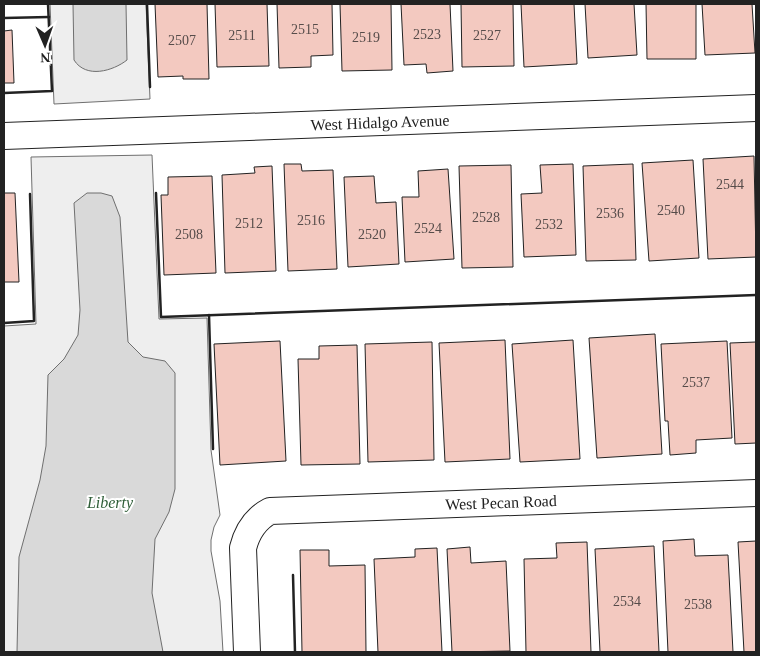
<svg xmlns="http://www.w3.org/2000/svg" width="760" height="656" viewBox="0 0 760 656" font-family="'Times New Roman',serif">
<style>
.green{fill:#eee;stroke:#6f6f6f}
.water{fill:#d9d9d9;stroke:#6f6f6f}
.building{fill:#f3c9c0;stroke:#222}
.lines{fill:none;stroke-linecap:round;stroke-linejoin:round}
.minor-casing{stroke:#222;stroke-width:28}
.minor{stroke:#fff;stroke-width:26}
.wall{stroke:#222;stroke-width:2.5}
.labels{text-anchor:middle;stroke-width:4;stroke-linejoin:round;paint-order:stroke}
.number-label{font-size:14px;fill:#564c4a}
.street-label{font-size:16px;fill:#222;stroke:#fff}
.park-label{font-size:16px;font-style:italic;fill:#2f5e38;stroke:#fff}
</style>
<rect width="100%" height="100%" fill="#fff"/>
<g class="green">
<path d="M50,4h96l4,95 -96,5z"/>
<path d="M152,155l7,164 48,-1 4,132 9,65 -6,12 -3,13v11l9,50 3,51h-219v-326l32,-2 -5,-167z"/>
</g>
<g class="water">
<path d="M73,4h53l1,56c-14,11 -41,19 -53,0z"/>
<path d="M87,193h14l11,3 8,21 8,125 15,15 22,4 10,12v116l-6,23 -14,27 -3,54 11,59h-146l2,-95 21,-77 6,-34 2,-71 16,-16 14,-24 2,-25 -6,-107z"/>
</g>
<g class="building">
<path d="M155,4h52l2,75h-26v-3l-25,1z"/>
<path d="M215,4h52l2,62 -52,1z"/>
<path d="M277,4h55l1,51 -22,1v11l-32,1z"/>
<path d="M340,4h51l1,66 -50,1z"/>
<path d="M401,4h49l3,67 -26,2 -1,-9 -22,1z"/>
<path d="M461,4h52l1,62 -52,1z"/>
<path d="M521,4h53l3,60 -53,3z"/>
<path d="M585,4h49l3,51 -49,3z"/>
<path d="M646,4h50v55h-49z"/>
<path d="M702,4h50l3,49 -50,2z"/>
<path d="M12,30l2,53h-10v-52z"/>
<path d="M754,156l2,101 -48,2 -5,-100z"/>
<path d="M693,160l6,98 -50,3 -7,-98z"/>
<path d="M284,164h17l1,7 31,-1 4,99 -49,2z"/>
<path d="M573,164l3,91 -52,2 -3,-63 21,-1 -2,-28z"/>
<path d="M633,164l3,96 -50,1 -3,-95z"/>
<path d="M511,165l2,102 -51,1 -3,-102z"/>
<path d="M272,166l4,105 -51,2 -3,-98 33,-2 -1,-6z"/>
<path d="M448,169l6,90 -49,3 -3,-65h17l-1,-26z"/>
<path d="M212,176l4,97 -52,2 -3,-80h7v-18z"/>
<path d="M374,176l2,27 20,-1 3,62 -51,3 -4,-90z"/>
<path d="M4,193h11l4,89h-15z"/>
<path d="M655,334l7,120 -65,4 -8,-120z"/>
<path d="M505,340l5,119 -65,3 -6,-119z"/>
<path d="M573,340l7,119 -60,3 -8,-118z"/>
<path d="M280,341l6,120 -66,4 -6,-121z"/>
<path d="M727,341l5,97 -36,2v13l-26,2 -2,-34h-3l-4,-77z"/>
<path d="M432,342l2,118 -66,2 -3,-118z"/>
<path d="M756,342v101l-21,1 -5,-101z"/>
<path d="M357,345l3,119 -59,1 -3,-106h21v-13z"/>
<path d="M694,539l1,17 33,-1 5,97h-65l-5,-111z"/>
<path d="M756,541v111h-12l-6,-110z"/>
<path d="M587,542l4,110h-65l-2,-93 33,-1 -1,-15z"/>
<path d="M654,546l5,106h-59l-5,-103z"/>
<path d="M470,547l1,16 35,-2 4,90 -58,1 -5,-103z"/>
<path d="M437,548l5,104h-64l-4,-93 41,-2v-8z"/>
<path d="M300,550h29v16l36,-1 1,87h-64z"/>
</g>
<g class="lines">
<g class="minor-casing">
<g id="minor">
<path d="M4,136l752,-28"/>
<path d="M247,652l-4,-104c4,-16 12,-29 27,-37l486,-18"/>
</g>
</g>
<use href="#minor" class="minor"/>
<g class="wall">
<path d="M147,4l3,83"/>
<path d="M4,18l45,-1"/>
<path d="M4,93l48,-2 -4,-87"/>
<path d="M156,193l5,124 595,-22"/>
<path d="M209,315l4,134"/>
<path d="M4,323l30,-2 -4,-127"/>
<path d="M293,575l2,77"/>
</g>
</g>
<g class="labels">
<g class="number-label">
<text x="305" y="34">2515</text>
<text x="427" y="39">2523</text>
<text x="242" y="40">2511</text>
<text x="487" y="40">2527</text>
<text x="366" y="42">2519</text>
<text x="182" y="45">2507</text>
<text x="730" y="189">2544</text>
<text x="671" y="215">2540</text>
<text x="610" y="218">2536</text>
<text x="486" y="222">2528</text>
<text x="311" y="225">2516</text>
<text x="249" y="228">2512</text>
<text x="549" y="229">2532</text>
<text x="428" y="233">2524</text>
<text x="189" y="239">2508</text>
<text x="372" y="239">2520</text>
<text x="696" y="387">2537</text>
<text x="627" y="606">2534</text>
<text x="698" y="609">2538</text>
</g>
<g class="street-label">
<text transform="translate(380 122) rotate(-2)" y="6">West Hidalgo Avenue</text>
<text transform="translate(501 502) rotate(-2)" y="6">West Pecan Road</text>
</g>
<g class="park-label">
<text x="110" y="508">Liberty</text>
</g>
</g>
<rect width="760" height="656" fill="none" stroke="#222222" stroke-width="10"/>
<g transform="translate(45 45) rotate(178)" stroke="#ffffff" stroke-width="4" paint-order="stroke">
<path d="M0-4L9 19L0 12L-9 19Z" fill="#222222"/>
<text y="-8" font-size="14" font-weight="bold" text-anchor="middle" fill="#222222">N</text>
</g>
</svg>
